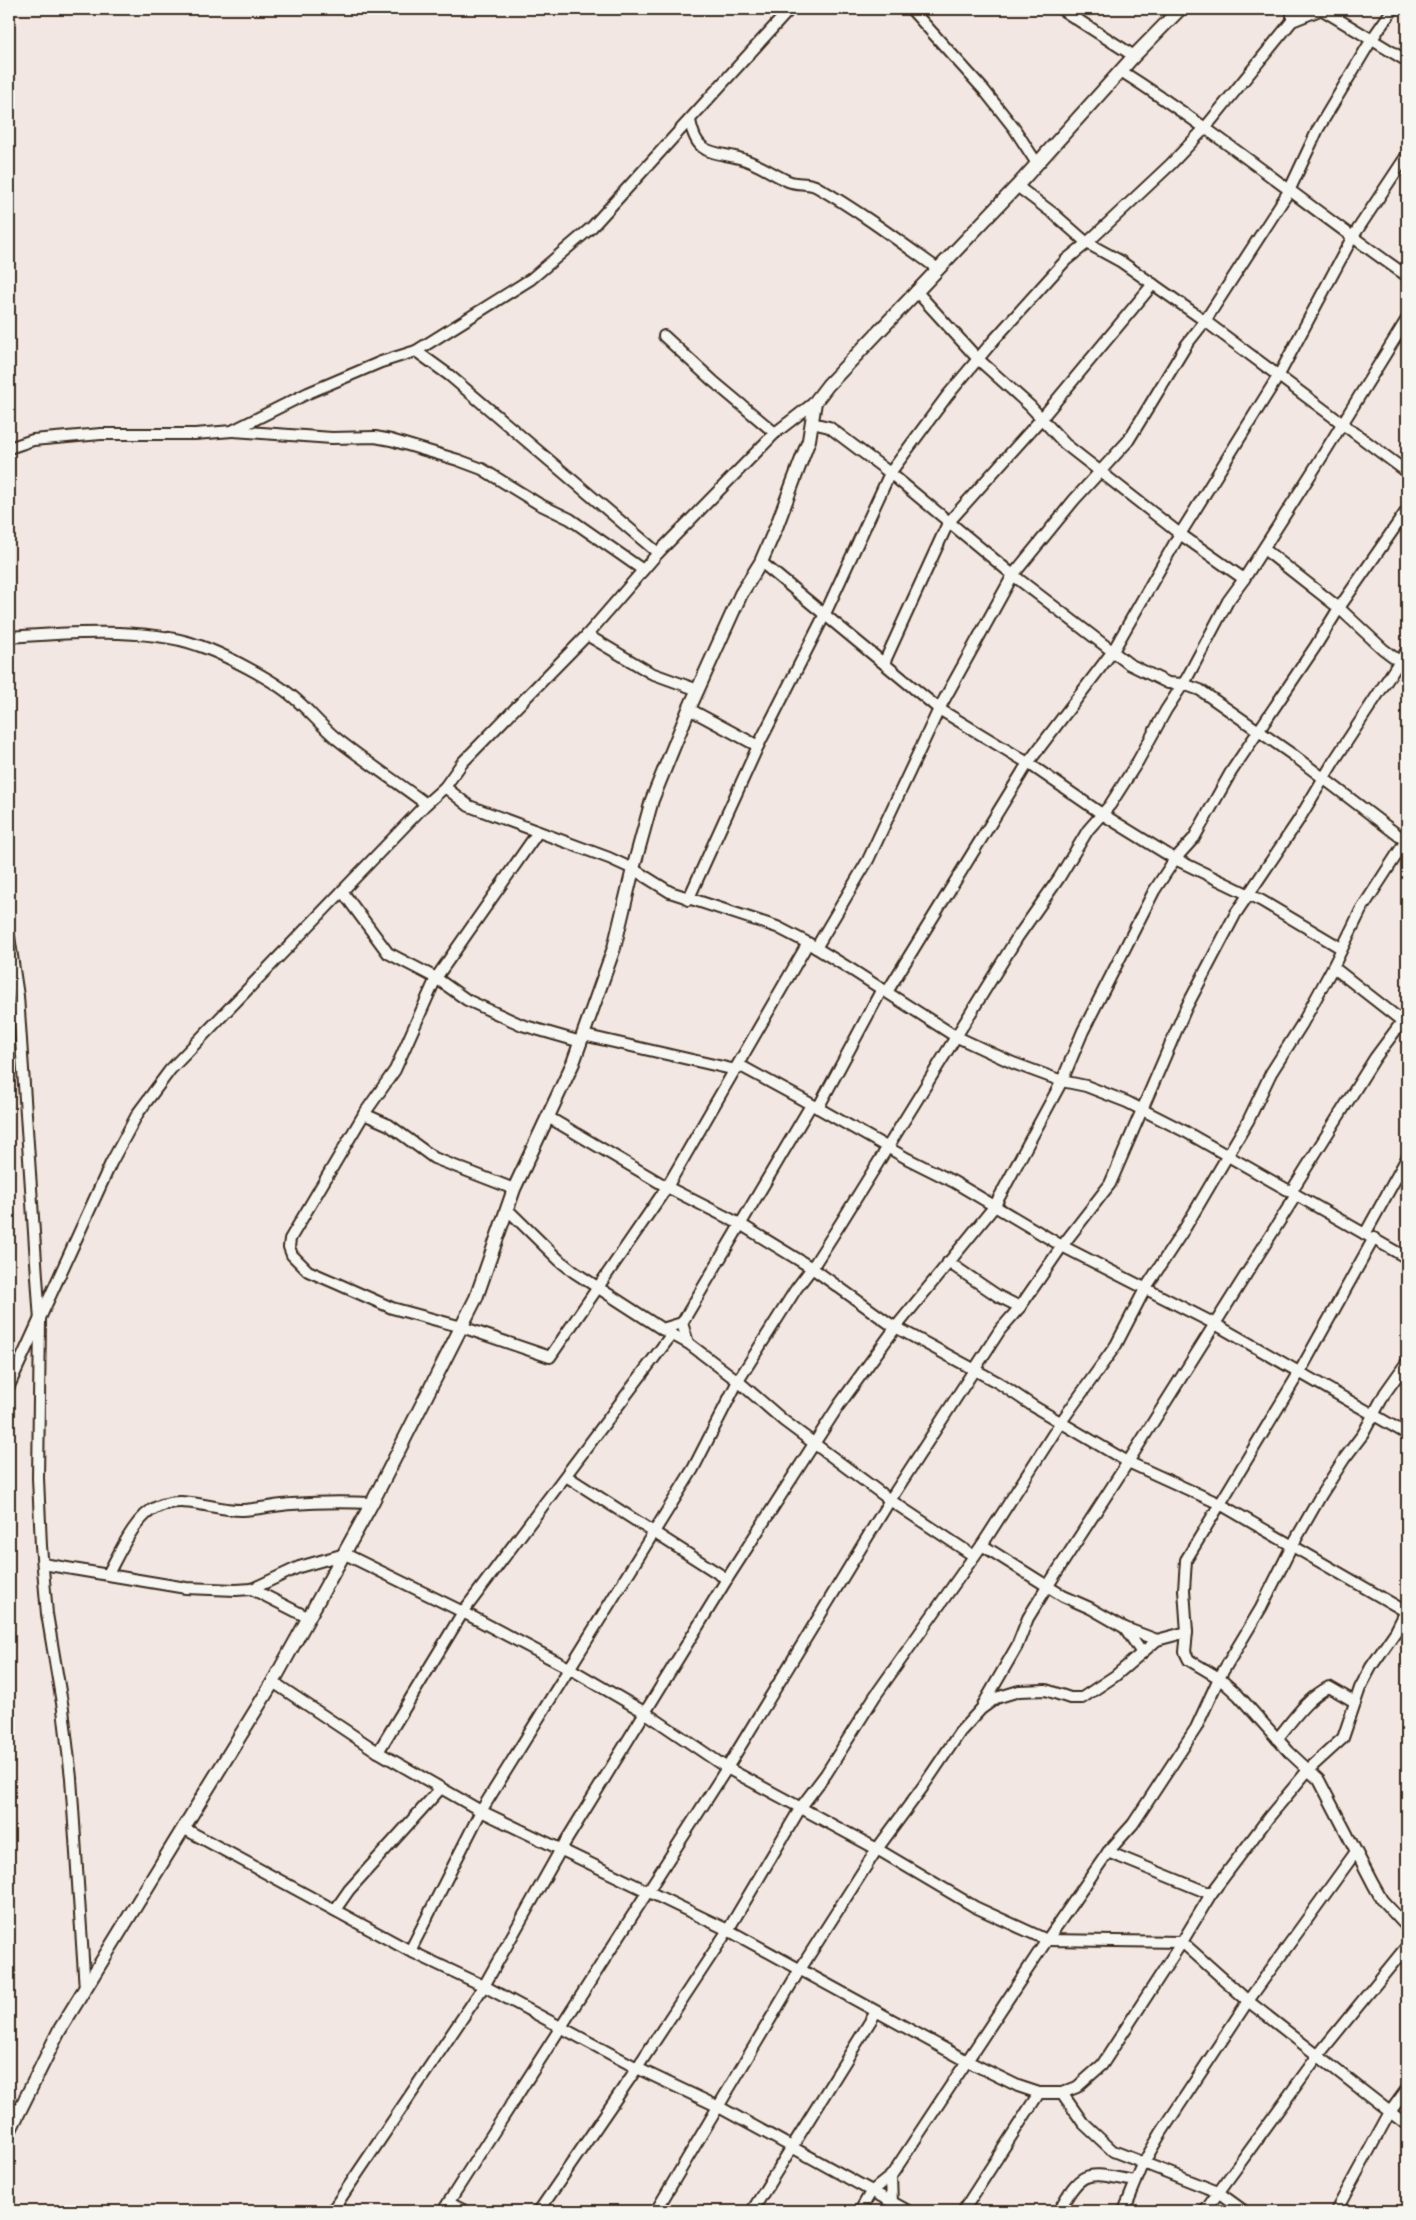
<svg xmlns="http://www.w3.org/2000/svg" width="1416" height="2220" viewBox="0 0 1416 2220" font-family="Itim,sans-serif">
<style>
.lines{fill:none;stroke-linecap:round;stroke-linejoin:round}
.minor-casing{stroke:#3b2a1e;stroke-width:14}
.tertiary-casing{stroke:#3b2a1e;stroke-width:16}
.minor{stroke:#f6f6f2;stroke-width:10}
.tertiary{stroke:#f6f6f2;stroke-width:12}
</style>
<rect width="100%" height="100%" fill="#f2e7e2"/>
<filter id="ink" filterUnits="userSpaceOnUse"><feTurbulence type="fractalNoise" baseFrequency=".02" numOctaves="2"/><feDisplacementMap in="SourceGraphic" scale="10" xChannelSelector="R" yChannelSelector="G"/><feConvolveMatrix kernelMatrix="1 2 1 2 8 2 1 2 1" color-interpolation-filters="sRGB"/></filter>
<g filter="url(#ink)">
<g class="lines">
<g class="minor-casing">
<g id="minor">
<path d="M911,9l73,81 30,38 22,34"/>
<path d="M1061,9l73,47"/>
<path d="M1321,9l86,52"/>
<path d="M1292,21v-12"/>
<path d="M1121,71c99,63 190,138 286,205"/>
<path d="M690,121c7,34 20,30 49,37 17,4 33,16 49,23 9,4 21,1 29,6 42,24 82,54 121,82"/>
<path d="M1017,186l37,28 33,29 33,18 81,57 206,154"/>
<path d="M916,291l62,68 52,47 35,38 115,90 64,45"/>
<path d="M664,336l49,45 62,52"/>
<path d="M416,351l33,24 209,178"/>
<path d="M812,423l17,4 61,46 123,102 116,89 39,19 15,1 17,6 93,65 114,87"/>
<path d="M233,431l99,7 43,-1 16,3 67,20 24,9 57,35 31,15 73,51"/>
<path d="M9,448l24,-8 68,-6h94l37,-3 76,-38 73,-31 35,-11 115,-72 61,-52 198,-218"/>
<path d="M1264,549l75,59 44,41 24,18"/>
<path d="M761,562l178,147 89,54 74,51 73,45 87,42 79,47"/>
<path d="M587,635l64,38 47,17"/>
<path d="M9,637c53,-4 138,-10 188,8 25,8 77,35 96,52 16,13 28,29 44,42 29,23 60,43 89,65"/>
<path d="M884,663l64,-140 93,-104 112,-135"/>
<path d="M689,709l69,37"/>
<path d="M445,787l24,19 140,52 24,11 37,23 107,35 31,16 44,27 103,66 58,27 49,18 24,5 41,16 59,30 221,126"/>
<path d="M538,832l-102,146 -41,92 -31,44 -74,125 -1,8 3,8 16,16 30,13 54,24 70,19 88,30 117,-170 73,37 72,44 78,56 109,59 34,23 95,56 92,42 79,-131 75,-135"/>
<path d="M342,891l46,62 48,25 31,22 55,25 59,17"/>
<path d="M688,900l70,-154 66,-130 66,-143 57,-77 46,-55 73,-81 21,-17 84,-79 34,-36 87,-107 30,-12"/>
<path d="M9,936l9,60 22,325 -2,157 3,68 6,68 16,95 8,69 14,211"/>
<path d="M816,948l52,-88 71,-151 74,-134 61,-75 54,-59 59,-97 18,-23 84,-130 29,-62 54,-90 21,-30"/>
<path d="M1333,967l69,54"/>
<path d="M887,992l141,-229 85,-112 64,-112 102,-164 73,-137 55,-83"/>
<path d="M583,1035l153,35"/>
<path d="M739,1065l79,43 64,-119"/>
<path d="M818,1108l90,51 46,23 108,64 153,78 192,110"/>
<path d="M364,1114l25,11 45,33 80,31"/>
<path d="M548,1117l119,70 141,-244"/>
<path d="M1291,1192l84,-134 32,-43"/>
<path d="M507,1209l52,51 15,12 88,57 20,-6"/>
<path d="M1365,1234l42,-76"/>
<path d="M948,1262l50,34 22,11"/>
<path d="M662,1329l26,14 50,38 46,40 106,79 84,56"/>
<path d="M688,1343l-6,-20 129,-218"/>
<path d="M9,1386l102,-223 27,-50 32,-43 256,-266 19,-17 17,-24 125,-128 71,-82 117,-120 40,-31"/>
<path d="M566,1476l161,103"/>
<path d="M982,1545l81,51 27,12 35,20 32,12"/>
<path d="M43,1564l143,24 50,2 16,-1 47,-22 46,-13 118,58 106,56 77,45 81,55 150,81 45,-61 38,-56 21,-23 15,-11 23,-7 27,-1 24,8h12l33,-22 42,-36 30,-8 -3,-42 2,-30 34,-56 185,107"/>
<path d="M108,1574c11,-20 27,-58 49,-67 29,-13 57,4 86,3 17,-1 33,-5 49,-6 27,-2 54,-2 80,-1"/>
<path d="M252,1589l57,29"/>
<path d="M1125,1628l17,25"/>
<path d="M1187,1632l-2,20 4,8 30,18 19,17 51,57 30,28 54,104 9,16 25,27"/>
<path d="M273,1682l105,70 103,59 247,119 239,131 51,25 21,7h23l15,-6 25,-22 80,-123"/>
<path d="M983,1705l34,-59 11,-28 19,-31 81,-125 168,-267"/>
<path d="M1277,1739c15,-18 31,-42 52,-52l26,15"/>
<path d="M378,1752l85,-140 209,-278"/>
<path d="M183,1828l227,123 74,35 153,82 82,39 189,104"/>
<path d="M1108,1852l103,42"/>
<path d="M335,1910l14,-20 92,-102"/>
<path d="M1182,1942l-135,-2 61,-88 25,-28 63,-96 23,-50 42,-70 31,-62 29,-51 23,-36 19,-25 22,-41 22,-31"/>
<path d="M410,1951l71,-140 212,-342 45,-88 58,-92 16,-21 30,-47 175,-283 42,-60 29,-48 22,-25 28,-44 28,-51 21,-32 41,-77 16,-22 74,-116 89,-144"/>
<path d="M1407,2089l-17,23 17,13"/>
<path d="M1062,2093l21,30 30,28 105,41 26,19"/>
<path d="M891,2176l1,28"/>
<path d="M449,2203l16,8"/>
<path d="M332,2211l152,-225 77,-137 166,-270 112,-174 57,-78 98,-120 68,-126 21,-50 71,-140 21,-32 19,-21 37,-66 84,-125 24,-39 68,-98"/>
<path d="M443,2211l284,-443 163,-268 110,-170 20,-23 42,-61 48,-62 76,-176 50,-95 62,-92 36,-60 73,-111"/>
<path d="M539,2211l98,-143 91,-138 73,-123 25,-33 49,-78 107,-151 79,-123 55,-77 29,-56 40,-61 63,-107 23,-48 31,-49 31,-57 28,-57 46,-71"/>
<path d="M656,2211l143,-240 78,-122 98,58 72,33 -156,236 -20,16 -11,19"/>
<path d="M752,2211l124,-199"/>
<path d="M963,2211l76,-118"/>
<path d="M1059,2211c24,-46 30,-37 77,-30"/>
<path d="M1124,2211l20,-49 17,-29 87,-132 107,-148"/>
<path d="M1205,2211l114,-157 88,-108"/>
<path d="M1336,2211l54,-99 -142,-111 -66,-59 29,-48 58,-77 40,-48 34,-31 17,-50 11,-21 25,-36 11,-22"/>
</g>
</g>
<g class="tertiary-casing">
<path id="tertiary" d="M9,2132l50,-101 214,-349 99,-179 104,-205 38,-109 59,-126 41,-115 19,-79 19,-69 37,-91 52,-115 20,-32 16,-37 32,-85 6,-38 13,-17 189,-199 117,-130 46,-47"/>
</g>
<use href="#minor" class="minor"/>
<use href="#tertiary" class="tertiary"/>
</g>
</g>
<rect width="1416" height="2220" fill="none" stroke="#f6f6f2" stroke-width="30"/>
<rect x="15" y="15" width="1386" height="2190" fill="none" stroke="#3b2a1e" stroke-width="2" filter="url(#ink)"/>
</svg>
